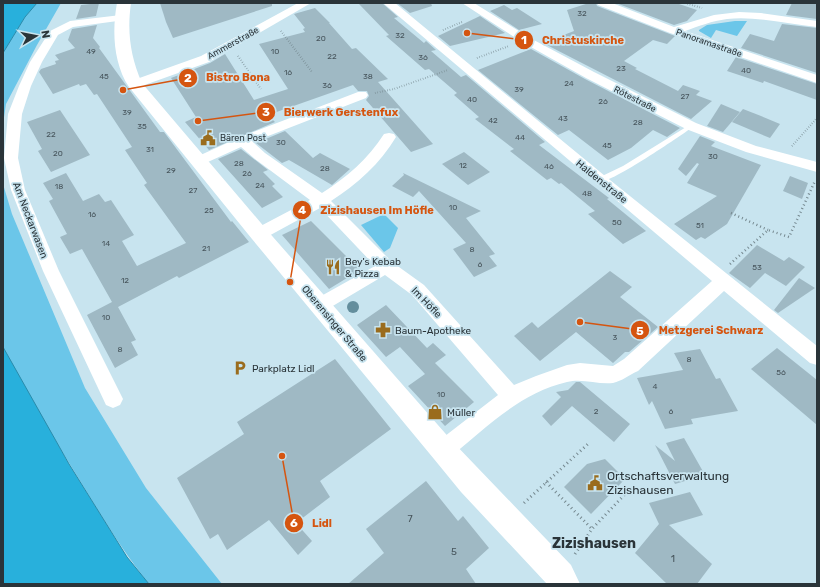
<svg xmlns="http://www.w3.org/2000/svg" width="820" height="587" viewBox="0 0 820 587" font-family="Rubik,sans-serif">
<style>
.green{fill:#6bc6e9}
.water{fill:#28b0dc;stroke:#298bab}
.building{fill:#9fb9c4}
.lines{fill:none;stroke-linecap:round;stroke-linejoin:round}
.path-far2{stroke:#75888f;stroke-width:2;stroke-dasharray:0.5 2;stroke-linecap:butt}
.path-far1{stroke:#75888f;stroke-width:2.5;stroke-dasharray:1 3;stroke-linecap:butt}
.path{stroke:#75888f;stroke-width:3;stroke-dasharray:1 3.5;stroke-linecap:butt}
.lane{fill:#fff;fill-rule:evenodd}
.street{fill:#fff;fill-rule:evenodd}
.secondary{fill:#fff;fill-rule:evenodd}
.tree{fill:#648e9d}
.labels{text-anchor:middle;stroke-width:3.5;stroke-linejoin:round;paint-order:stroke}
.number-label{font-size:8px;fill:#47555c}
.far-street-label{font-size:9px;fill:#2a3439;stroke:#c8e4ef}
.far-poi-label{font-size:9px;fill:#2a3439;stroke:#c8e4ef;text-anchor:start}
.street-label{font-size:10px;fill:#2a3439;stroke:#c8e4ef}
.poi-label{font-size:10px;fill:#2a3439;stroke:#c8e4ef;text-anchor:start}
.near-number-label{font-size:10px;fill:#47555c}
.near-poi-label{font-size:12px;fill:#2a3439;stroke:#c8e4ef;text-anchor:start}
.near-quarter-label{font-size:14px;font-weight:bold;fill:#2a3439;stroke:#c8e4ef}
.leader{fill:none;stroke:#d55510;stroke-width:1.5}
.callout-dot{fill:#d55510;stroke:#c8e4ef;stroke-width:1.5}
.mark-label{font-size:12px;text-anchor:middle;font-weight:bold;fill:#fff}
.callout-label{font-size:11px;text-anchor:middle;font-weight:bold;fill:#d55510;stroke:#c8e4ef;stroke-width:3.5;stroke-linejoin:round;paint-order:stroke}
</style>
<rect width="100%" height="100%" fill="#c8e4ef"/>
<g class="green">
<path d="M37,3h24l-24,42 -31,59 -3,20v-71l22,-36z"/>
<path d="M735,21h12l-10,15 -21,-6 -5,8 -12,-7v-1l8,-5z"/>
<path d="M3,184l9,30 73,174 61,100 76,96h-73c-24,-30 -44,-62 -64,-95 -29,-47 -57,-94 -82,-142z"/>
<path d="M384,214l14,14 -8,20 -6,4 -23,-27z"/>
</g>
<g class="water">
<path d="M3,3h34l-12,14 -22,36z"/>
<path d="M3,347l66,117 58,93 22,27h-146z"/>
</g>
<g class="building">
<path d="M99,3l-3,13 -20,3 5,-14z"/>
<path d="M160,3h112v3l-99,32 -7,-16z"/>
<path d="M358,3h24l16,14 -4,1 30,25 2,-2 10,9 -5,1 30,26 5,-2 79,67 -6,3 70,53 -2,1 39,32 -23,13 -35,-30 7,-3 -34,-28 -2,1 -8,-6 -4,2 -37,-29 4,-2 -39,-30 4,-2 -25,-22 3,-2 -28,-24 -4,1 -39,-34 3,-1z"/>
<path d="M397,3h34l1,3 -22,7z"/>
<path d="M589,3h7l1,3 78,30 -8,8 -14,-4 -29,21 13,7 -2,1 43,22 5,-6 17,6 -4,4 16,6 -21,18 -148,-76 31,-12 -7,-21z"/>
<path d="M616,3h60l21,7 -10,11 -13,4z"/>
<path d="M792,3h25v16l-31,-4z"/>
<path d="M504,5l8,5 5,-2 25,16 -23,6 -29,-19z"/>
<path d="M315,8l15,15h-1l23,26 4,-1 32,31 -10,3 55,62 -22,8 -45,-52 3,-4 -2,-5h-9l-5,-6 -85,30 7,7 -66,28 -24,-28 11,-5 -25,-39 39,-15 15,-9 29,46 34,-11 -29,-45 46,-12 -2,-3 2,-1 -11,-14z"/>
<path d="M480,16l25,17 -55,13 -12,-10z"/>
<path d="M782,24l35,4v45l-76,-25 9,-14 24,7z"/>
<path d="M97,25l-4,13 7,9 -1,1 61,84h4l67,90 1,-1 17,21 -70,36 -2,-2 -59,31 18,33 -5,2 7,13 -23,13 -28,-53 25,-13 -30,-53 -12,5 -10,-17 7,-3 -18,-33 4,-2 -10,-16 23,-10 17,28 16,-7 6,8 6,-2 23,35 -12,6 15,25 49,-23 -42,-58 3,-2 -22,-33 7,-3 -35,-53 -3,1 -8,-11 -6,2 -1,-2 -26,10 -14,-22 2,-3 15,-5 -1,-3 4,-1 -4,-5 20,-7 -7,-8 4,-11z"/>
<path d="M531,49l54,30 95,49 -13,9 -14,-7 -22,18 -23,12 -39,-30 -11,5 -80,-65z"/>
<path d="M736,57l81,27v16l-53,-19 -1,2 -36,-12z"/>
<path d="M721,104l19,8 -17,20 -16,-6z"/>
<path d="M743,109l18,7 19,8 -10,14 -38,-16z"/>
<path d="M60,110l30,45 -39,17 -13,-21 4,-2 -15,-27z"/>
<path d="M285,131l28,27 7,-5 30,16 -18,16 -43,-25 -7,3 -26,-20z"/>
<path d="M700,136l15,6 -4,4 50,19 -34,59 -22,15 -4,-2 -5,3 -22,-16 43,-28 -30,-13 12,-19 -2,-1 -11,13 -8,-7z"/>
<path d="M241,149l27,21 -5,2 12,12 -3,2 11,11 -21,11 -44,-49z"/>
<path d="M464,152l26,20 -22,13 -26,-21z"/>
<path d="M403,173l78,38 -15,7 29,36 -6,2 8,10 -23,11 -21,-28 13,-6 -47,-52 -6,6 -21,-11 12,-11z"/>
<path d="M790,176l18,7 -6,16 -19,-8z"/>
<path d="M311,221l49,49 -31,19 -47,-54z"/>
<path d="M757,245l27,16 5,-4 16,10 -19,19 -21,-13 -15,15 -21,-15z"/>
<path d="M610,271l22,16 -12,10 38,30 -29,25h-4l-12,11 -37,-31 -36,29 -26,-25 18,-14 6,6z"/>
<path d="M799,278l16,10 -37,25 -4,-3z"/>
<path d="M386,305l41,43 6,-5 13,12 -11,8 39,39 -29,24 -37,-40 17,-12 -25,-27 -14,10 -29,-32z"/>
<path d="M777,348l40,32v45l-66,-56z"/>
<path d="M700,349l16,30 4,-1 18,33 -47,8 2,5 -28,5 -13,-28 -3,4 -12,-27 46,-8 -9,-17z"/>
<path d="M335,359l56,70 -71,52 10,16 -34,26 16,18 -14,14 -29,-35 -42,30 -9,-16 -8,5 -33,-61 67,-44 -7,-12z"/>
<path d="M576,382h4l50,42 -16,18 -42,-36 -21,20 -9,-10 19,-19 -5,-5 12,-2z"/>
<path d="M684,438l21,37 -30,9 -20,-39 20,16 -9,-18z"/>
<path d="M605,459l20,20 -34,35 -27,-27 23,-23z"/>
<path d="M426,481l32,40 5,-5 26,32 -23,21 10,15h-128l36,-31 -18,-24z"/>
<path d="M690,492l13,23 -34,10 43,39 -15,20h-30l-32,-31 24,-29 -10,-21z"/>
</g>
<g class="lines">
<g class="path-far2">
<path d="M685,3l17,5"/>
<path d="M443,30l19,-8"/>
<path d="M281,31l31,41"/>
<path d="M238,56l23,33"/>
<path d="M477,58l32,-12"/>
<path d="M375,93l19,-4 54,-19"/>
<path d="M792,146l25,-28"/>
</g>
<g class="path-far1">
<path d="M731,213l37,17"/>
<path d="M730,264l38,-34 21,7 26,-56"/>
</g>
<g class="path">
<path d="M546,482l46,47"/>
<path d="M524,503l65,-60"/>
<path d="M575,554l17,-25 34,-36"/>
</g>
<path class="lane" d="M691,124l2,1v2c-15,10 -82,57 -95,55l-1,-2 1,-2 25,-12z"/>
<g class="street">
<path d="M298,3h13l-102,59 -70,25h-8l-2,-3 2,-3 70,-25z"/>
<path d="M383,3h12l210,173 212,170v19l-7,-2 -86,-72 -86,80c-9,4 -16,10 -25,12 -15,2 -30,-5 -46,-1 -47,11 -80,45 -117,75l-7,3 -7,-3 -3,-7 3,-7 62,-48 -86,-100 -27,-20 -59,35 -6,2 -6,-2 -3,-5 3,-5 61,-34 -55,-58 -55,30 -6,2 -6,-2 -2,-4 2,-4 57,-30 -55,-41 -14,-12 -42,19 -5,-2 -2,-3 2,-3 44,-20 120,-46h8l2,3 -2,3 -113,44 12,11 57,40c25,-16 46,-34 62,-59l5,-1 5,1 2,3c-16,27 -39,47 -65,64l61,61 32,23 90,100 22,-9 31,-11 13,-2 33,3 11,-7 88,-78z"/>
<path d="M462,3h12l56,35 64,34 102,51 60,23 61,16v10l-71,-20 -60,-23 -100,-51 -64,-36z"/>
<path d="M597,3h15l62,24 40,-12 25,-3 22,1 56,8v6c-30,-3 -60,-11 -90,-8 -15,2 -28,7 -42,12l132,44v8l-147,-50 -72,-28z"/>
<path d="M121,15l4,1 1,2 -1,2 -52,7 -15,8 -16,27 -11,24 -9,28 -4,44 7,32 34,81 64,128 -3,6 -7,3 -7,-3 -63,-134 -32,-81 -7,-32 4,-44 11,-28 11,-24 20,-31 20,-10z"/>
</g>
<path class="secondary" d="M117,3h14c-4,28 -1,53 11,80l124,146 186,212 119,124 9,19h-33l-86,-92 -27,-33 -182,-220 -123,-152c-16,-24 -17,-57 -12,-84z"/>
</g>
<circle class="tree" cx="353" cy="307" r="6"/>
<defs>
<g id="civic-bare" transform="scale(1.2)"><path d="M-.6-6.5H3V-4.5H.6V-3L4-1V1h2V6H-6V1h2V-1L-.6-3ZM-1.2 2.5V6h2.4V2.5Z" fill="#9a6c1d" stroke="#c8e4ef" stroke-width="2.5" paint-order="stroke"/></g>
<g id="restaurant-bare" transform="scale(1.2)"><path d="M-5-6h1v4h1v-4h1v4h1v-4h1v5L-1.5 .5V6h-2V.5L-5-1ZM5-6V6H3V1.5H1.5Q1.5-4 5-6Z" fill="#9a6c1d" stroke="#c8e4ef" stroke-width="2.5" paint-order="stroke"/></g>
<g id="pharmacy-bare" transform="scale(1.2)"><path d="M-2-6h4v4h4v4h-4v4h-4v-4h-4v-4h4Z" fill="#9a6c1d" stroke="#c8e4ef" stroke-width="2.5" paint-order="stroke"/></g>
<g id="parking-bare" transform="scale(1.2)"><path d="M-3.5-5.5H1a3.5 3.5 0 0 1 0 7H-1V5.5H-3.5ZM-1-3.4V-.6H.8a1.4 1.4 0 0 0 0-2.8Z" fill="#9a6c1d" stroke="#c8e4ef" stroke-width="2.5" paint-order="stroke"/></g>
<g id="shop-bare" transform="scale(1.2)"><path d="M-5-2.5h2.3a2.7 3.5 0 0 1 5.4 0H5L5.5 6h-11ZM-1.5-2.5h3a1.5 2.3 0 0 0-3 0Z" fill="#9a6c1d" stroke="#c8e4ef" stroke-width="2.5" paint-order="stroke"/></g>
</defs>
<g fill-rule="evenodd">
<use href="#civic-bare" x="208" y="138"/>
<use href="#restaurant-bare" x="333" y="267"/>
<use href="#pharmacy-bare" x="383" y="330"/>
<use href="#parking-bare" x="240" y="368"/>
<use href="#shop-bare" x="435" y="412"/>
<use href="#civic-bare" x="595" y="483"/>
</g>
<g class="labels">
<g class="number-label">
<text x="582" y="16">32</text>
<text x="400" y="38">32</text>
<text x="321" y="41">20</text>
<text x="91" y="54">49</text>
<text x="275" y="54">10</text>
<text x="332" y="59">22</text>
<text x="423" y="60">36</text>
<text x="621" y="71">23</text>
<text x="746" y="73">40</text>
<text x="288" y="75">16</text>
<text x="104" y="79">45</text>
<text x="368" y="79">38</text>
<text x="569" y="86">24</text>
<text x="327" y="88">36</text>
<text x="519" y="92">39</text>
<text x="685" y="99">27</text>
<text x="472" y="102">40</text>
<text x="603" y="104">26</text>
<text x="127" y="115">39</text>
<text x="563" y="121">43</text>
<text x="493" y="123">42</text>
<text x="638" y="125">28</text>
<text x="142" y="129">35</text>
<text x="51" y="137">22</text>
<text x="520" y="140">44</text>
<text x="281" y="145">30</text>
<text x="607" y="148">45</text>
<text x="150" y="152">31</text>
<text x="58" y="156">20</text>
<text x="713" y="159">30</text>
<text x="239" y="166">28</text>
<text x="463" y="168">12</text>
<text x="549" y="169">46</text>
<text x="325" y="171">28</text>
<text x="171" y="173">29</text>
<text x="247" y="176">26</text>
<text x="260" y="188">24</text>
<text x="59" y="189">18</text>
<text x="193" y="193">27</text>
<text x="587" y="196">48</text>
<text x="453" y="210">10</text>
<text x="209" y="213">25</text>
<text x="92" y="217">16</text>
<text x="617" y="225">50</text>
<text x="700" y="228">51</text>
<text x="106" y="246">14</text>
<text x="206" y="251">21</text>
<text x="472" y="252">8</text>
<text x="480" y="267">6</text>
<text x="757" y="270">53</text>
<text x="125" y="283">12</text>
<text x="106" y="320">10</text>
<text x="615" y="340">3</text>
<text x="120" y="352">8</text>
<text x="689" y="362">8</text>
<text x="781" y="375">56</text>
<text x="655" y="389">4</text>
<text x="441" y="397">10</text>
<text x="596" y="414">2</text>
<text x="671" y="414">6</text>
</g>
<g class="far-street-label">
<text transform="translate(233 43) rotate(-29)" y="3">Ammerstraße</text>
<text transform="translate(709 43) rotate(19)" y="3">Panoramastraße</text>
<text transform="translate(635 99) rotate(27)" y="3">Rötestraße</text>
</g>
<g class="far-poi-label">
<text x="220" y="141">Bären Post</text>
</g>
<g class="street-label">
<text transform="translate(602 181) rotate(39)" y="4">Haldenstraße</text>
<text transform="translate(31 220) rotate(69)" y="4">Am Neckarwasen</text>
<text transform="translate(427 302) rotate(46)" y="4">Im Höfle</text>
<text transform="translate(335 323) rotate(50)" y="4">Oberensinger Straße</text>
</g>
<g class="poi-label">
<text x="345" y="265">Bey's Kebab<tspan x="345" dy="12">&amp; Pizza</tspan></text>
<text x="395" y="334">Baum-Apotheke</text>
<text x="252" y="372">Parkplatz Lidl</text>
<text x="447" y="416">Müller</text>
</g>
<g class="near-number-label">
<text x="410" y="522">7</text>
<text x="454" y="555">5</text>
<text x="673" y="562">1</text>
</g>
<g class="near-poi-label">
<text x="607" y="480">Ortschaftsverwaltung<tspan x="607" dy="14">Zizishausen</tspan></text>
</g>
<g class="near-quarter-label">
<text x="594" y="548">Zizishausen</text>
</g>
</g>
<path class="leader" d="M467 33L524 40M123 90L188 78M198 121L266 112M290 282L302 210M580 322L640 330M282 456L294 523"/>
<g class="callout-dot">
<circle cx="467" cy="33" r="4"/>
<circle cx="123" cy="90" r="4"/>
<circle cx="198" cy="121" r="4"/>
<circle cx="290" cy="282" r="4"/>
<circle cx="580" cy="322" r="4"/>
<circle cx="282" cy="456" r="4"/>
<circle cx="524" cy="40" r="10"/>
<circle cx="188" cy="78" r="10"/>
<circle cx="266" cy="112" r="10"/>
<circle cx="302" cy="210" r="10"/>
<circle cx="640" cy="330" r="10"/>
<circle cx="294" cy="523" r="10"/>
</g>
<g class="mark-label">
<text x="524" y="44">1</text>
<text x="188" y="82">2</text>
<text x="266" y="116">3</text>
<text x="302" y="214">4</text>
<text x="640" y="335">5</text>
<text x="294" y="527">6</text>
</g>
<g class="callout-label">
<text x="583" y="44">Christuskirche</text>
<text x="238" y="81">Bistro Bona</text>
<text x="341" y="116">Bierwerk Gerstenfux</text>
<text x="377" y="214">Zizishausen Im Höfle</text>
<text x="711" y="334">Metzgerei Schwarz</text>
<text x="322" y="527">Lidl</text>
</g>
<rect width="820" height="587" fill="none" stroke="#2a3439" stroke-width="8"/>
<g transform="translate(36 36) rotate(80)" stroke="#c8e4ef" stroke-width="3" paint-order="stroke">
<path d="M0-3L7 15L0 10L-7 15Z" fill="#2a3439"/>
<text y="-6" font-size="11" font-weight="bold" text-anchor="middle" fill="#2a3439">N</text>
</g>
</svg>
